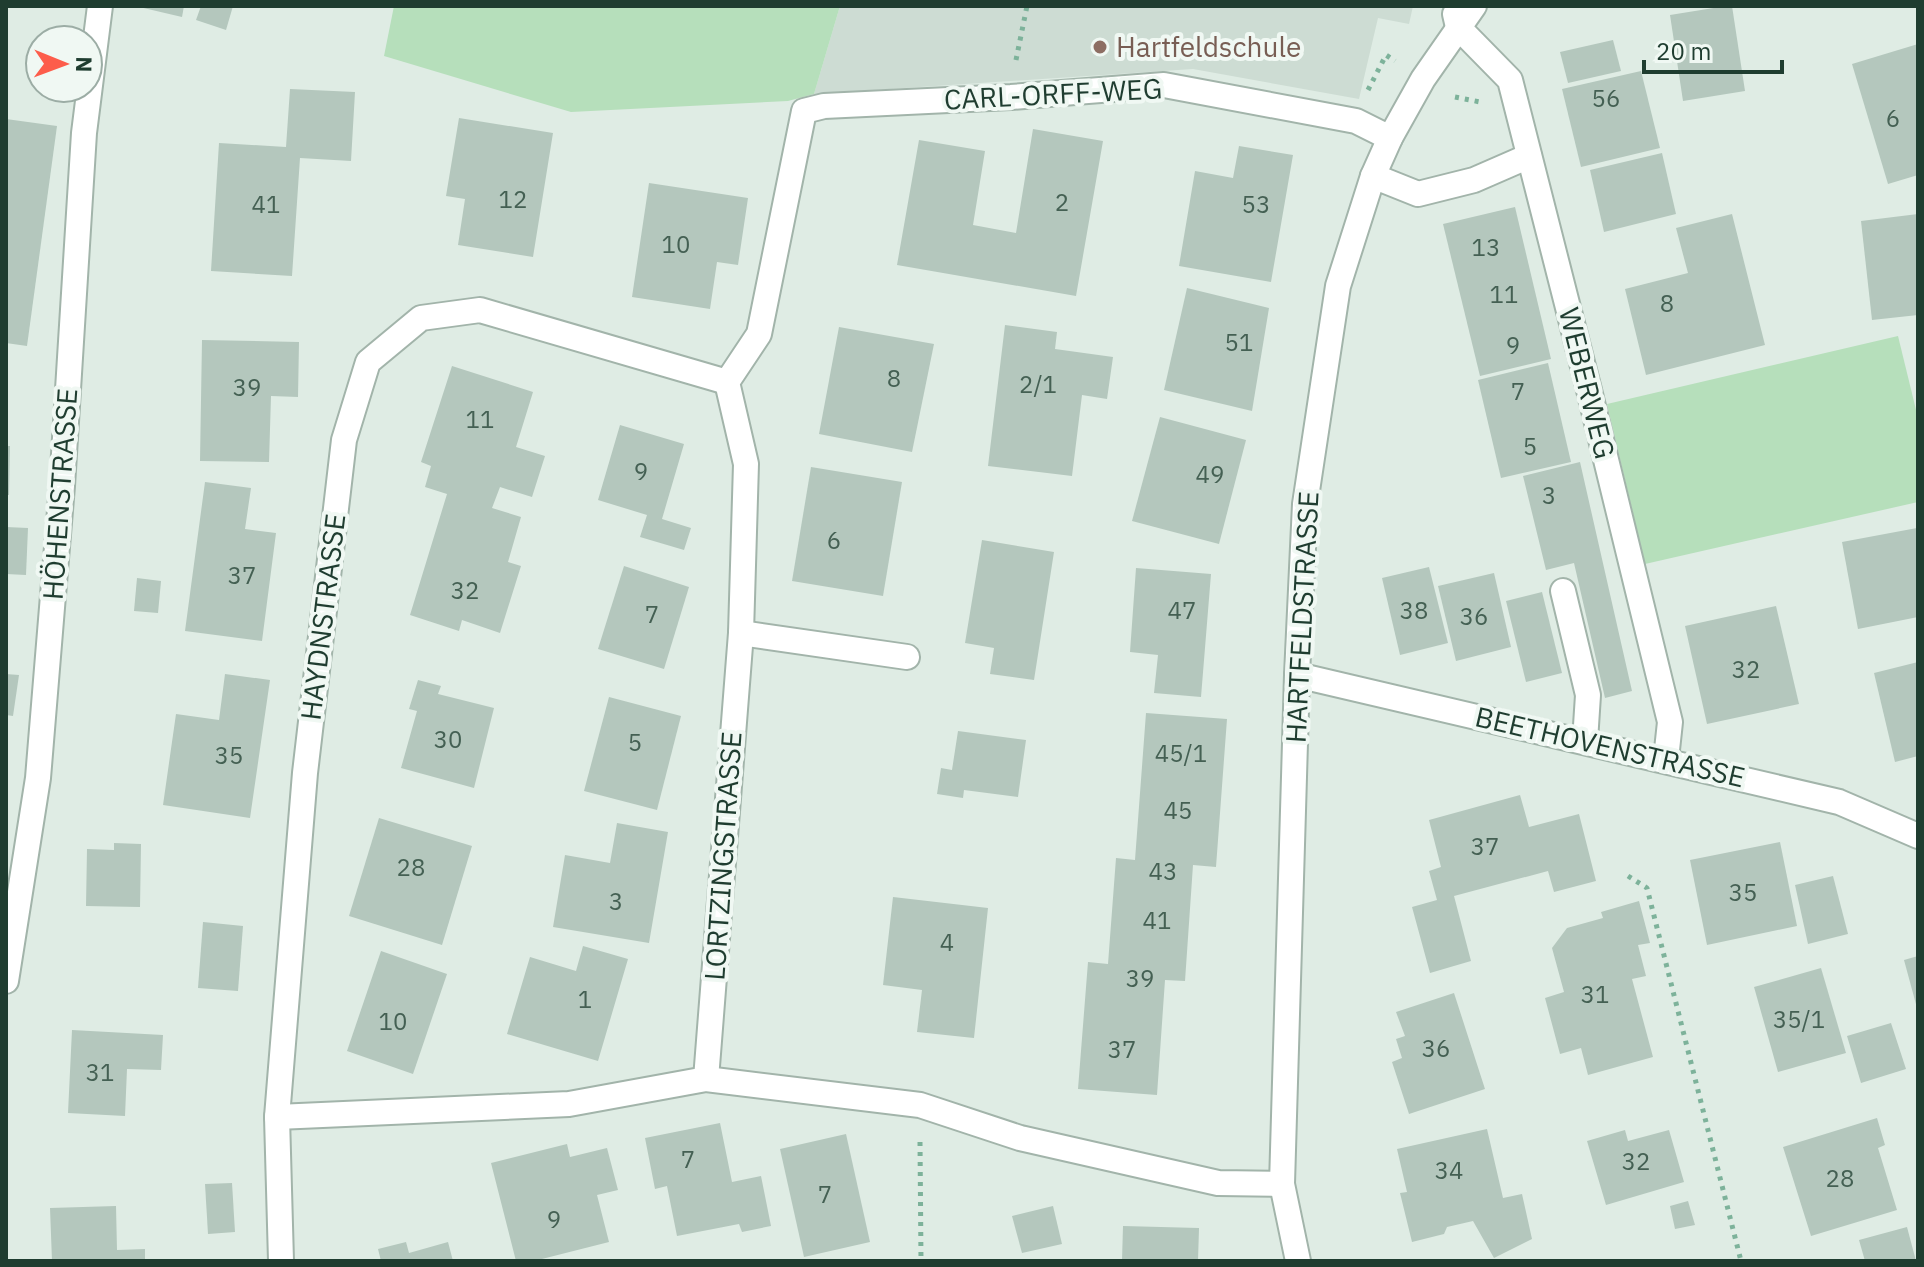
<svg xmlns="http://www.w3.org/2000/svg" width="1924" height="1267" viewBox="0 0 1924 1267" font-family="'IBM Plex Sans',sans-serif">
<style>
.built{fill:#cddcd3}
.green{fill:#b6dfbb}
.building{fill:#b4c7bd}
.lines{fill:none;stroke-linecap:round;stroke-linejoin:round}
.minor-casing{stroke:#a2b4aa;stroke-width:28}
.path{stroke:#7db29a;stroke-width:5;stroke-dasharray:4 6;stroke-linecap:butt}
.minor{stroke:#fff;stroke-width:24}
.education-dot{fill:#8d6e63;stroke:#f0f8f3;stroke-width:3}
.labels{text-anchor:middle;stroke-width:8;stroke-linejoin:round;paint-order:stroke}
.number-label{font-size:24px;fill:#446053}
.education-label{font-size:28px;fill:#785e54;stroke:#f0f8f3;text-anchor:start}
.street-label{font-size:28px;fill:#1f3d30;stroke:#f0f8f3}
</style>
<rect width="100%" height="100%" fill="#dfece4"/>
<path class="built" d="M840,6h573l-4,18 -31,-6 -19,81 -166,-30 -379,25z"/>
<g class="green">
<path d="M394,6h446l-26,88 -26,7 -217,11 -187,-56z"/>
<path d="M1898,336l20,82v84l-273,62 -38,-160z"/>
</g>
<g class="building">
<path d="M135,6h49l-2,11z"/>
<path d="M201,6h32l-7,24 -30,-10z"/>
<path d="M1726,6h6l13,85 -62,10 -13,-86z"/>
<path d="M1613,40l8,31 -53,12 -8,-31z"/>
<path d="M1918,44v131l-30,9 -36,-120z"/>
<path d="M1641,71l19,77 -79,19 -19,-78z"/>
<path d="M290,89l65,3 -4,69 -51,-3 -8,118 -81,-5 8,-128 67,4z"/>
<path d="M459,118l94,15 -20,124 -75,-12 7,-46 -19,-3z"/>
<path d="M6,119l51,7 -30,220 -21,-3z"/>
<path d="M1033,129l70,12 -27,155 -179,-31 22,-125 66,11 -12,74 43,8z"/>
<path d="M1239,146l54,9 -22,127 -92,-16 16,-95 38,7z"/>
<path d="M1662,153l14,61 -72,18 -14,-62z"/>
<path d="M649,183l99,15 -10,67 -21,-3 -7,47 -78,-12z"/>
<path d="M1515,207l36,152 -71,17 -37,-152z"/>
<path d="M1732,214l33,131 -119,30 -21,-86 63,-16 -12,-45z"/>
<path d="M1918,214v101l-46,5 -11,-99z"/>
<path d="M1187,288l82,20 -17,103 -88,-21z"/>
<path d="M1005,325l52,7 -2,17 58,8 -6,42 -25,-4 -10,81 -84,-10z"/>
<path d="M839,327l95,17 -22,108 -93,-18z"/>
<path d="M202,340l97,2 -1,55 -27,-1 -2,66 -69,-1z"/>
<path d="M1548,363l23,99 -70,16 -23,-98z"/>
<path d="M452,366l81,26 -17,55 29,9 -13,41 -32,-10 -8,21 29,9 -13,45 13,4 -21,67 -38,-13 -3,11 -49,-16 37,-121 -22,-7 6,-21 -10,-4z"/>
<path d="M1160,417l86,23 -27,104 -87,-23z"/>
<path d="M620,425l64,19 -22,75 29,9 -7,22 -44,-13 7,-22 -49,-15z"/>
<path d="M6,446h4l-1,49h-3z"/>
<path d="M1580,462l52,229 -27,7 -31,-135 -28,7 -23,-94z"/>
<path d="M811,467l91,15 -19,114 -91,-15z"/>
<path d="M205,482l46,6 -6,41 31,4 -14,108 -77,-10z"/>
<path d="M6,527l22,1 -2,47 -20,-1z"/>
<path d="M1917,528l1,89 -60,12 -16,-87z"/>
<path d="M982,540l72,12 -20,128 -44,-6 4,-26 -29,-5z"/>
<path d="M624,566l65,21 -25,82 -66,-20z"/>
<path d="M1429,567l19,76 -48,12 -18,-77z"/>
<path d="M1136,568l75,6 -10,123 -47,-4 4,-38 -28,-3z"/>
<path d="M1494,573l17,74 -55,14 -18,-75z"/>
<path d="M137,578l24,3 -3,32 -24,-2z"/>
<path d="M1542,592l20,81 -36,9 -20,-81z"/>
<path d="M1776,606l23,98 -92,20 -22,-98z"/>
<path d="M1918,662v94l-23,6 -21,-89z"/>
<path d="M6,674l13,1 -6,41 -7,-1z"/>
<path d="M225,674l45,6 -20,138 -87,-13 13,-91 43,6z"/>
<path d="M418,680l23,6 -3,8 56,14 -20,80 -73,-20 16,-57 -8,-2z"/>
<path d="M609,697l72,19 -24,94 -73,-19z"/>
<path d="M1146,713l81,6 -11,148 -23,-2 -8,116 -20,-1 -8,115 -79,-6 10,-127 20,2 8,-106 19,2z"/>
<path d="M958,731l68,9 -8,57 -54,-7 -1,8 -26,-4 4,-26 11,2z"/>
<path d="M1520,795l9,32 50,-13 17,67 -42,11 -6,-21 -94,25 17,65 -41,12 -18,-66 25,-7 -8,-29 12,-4 -12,-47z"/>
<path d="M379,818l93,28 -30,99 -93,-29z"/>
<path d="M617,823l51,9 -19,111 -96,-16 12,-72 45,8z"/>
<path d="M1780,842l17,84 -90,19 -17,-85z"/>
<path d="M114,843l27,1 -1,63 -54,-1 1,-57 27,1z"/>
<path d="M1833,876l15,58 -40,10 -13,-59z"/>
<path d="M893,897l95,11 -14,130 -57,-6 5,-42 -39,-5z"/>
<path d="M1639,901l11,42 -12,2 8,31 -14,3 21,78 -65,18 -7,-27 -21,6 -15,-56 19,-6 -12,-44 15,-20 36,-10 -2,-6z"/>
<path d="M203,922l40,4 -5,65 -40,-3z"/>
<path d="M583,946l45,13 -30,102 -91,-27 23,-77 46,14z"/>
<path d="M381,951l66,23 -34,100 -66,-23z"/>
<path d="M1918,956v52h-1l-13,-48z"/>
<path d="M1821,968l25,85 -68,19 -24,-85z"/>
<path d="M1454,993l31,96 -76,25 -17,-52 10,-4 -6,-19 9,-3 -9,-24z"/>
<path d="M1891,1023l15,46 -45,14 -14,-47z"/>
<path d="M72,1030l91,5 -2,35 -34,-1 -2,47 -57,-3z"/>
<path d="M1877,1118l8,27 -7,3 19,62 -86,26 -28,-89z"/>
<path d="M720,1123l12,59 29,-6 10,50 -29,6 -3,-8 -62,12 -10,-50 -12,3 -10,-51z"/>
<path d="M1487,1129l16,69 19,-4 10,45 -38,19 -21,-37 -26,6 -3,7 -32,8 -12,-49 7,-1 -10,-43z"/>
<path d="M1625,1130l3,11 41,-11 15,52 -78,23 -19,-64z"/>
<path d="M846,1134l24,108 -66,15 -24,-108z"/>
<path d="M567,1144l3,13 37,-9 11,42 -21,5 12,47 -75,19h-18l-25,-98z"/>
<path d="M232,1183l3,49 -27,2 -3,-50z"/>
<path d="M1688,1201l7,24 -20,4 -5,-23z"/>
<path d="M116,1206l1,44 28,-1v12h-93l-2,-53z"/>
<path d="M1053,1206l9,38 -40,9 -10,-37z"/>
<path d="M1123,1226l76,2 -1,33h-76z"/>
<path d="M1907,1227l9,34h-51l-6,-21z"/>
<path d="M406,1242l3,11 39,-11 5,19h-72l-3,-12z"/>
</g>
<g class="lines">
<g class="minor-casing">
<g id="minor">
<path d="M1455,14l3,13 52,53 79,310 81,332 -4,37"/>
<path d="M1373,176l45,18 56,-14 55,-24"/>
<path d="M1563,591l25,104 -3,46"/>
<path d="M741,633l166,24"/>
<path d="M1297,675l542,127 79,34"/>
<path d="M6,981l32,-203 24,-292 22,-353 16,-127"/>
<path d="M706,1079l35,-446 5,-169 -19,-82 32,-48 45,-223 20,-5 187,-9 153,-12 192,36 34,17"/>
<path d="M277,1117l292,-13 137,-25 214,26 100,33 198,45 64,1"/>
<path d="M281,1261l-4,-144 28,-344 39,-333 24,-78 53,-44 59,-8 247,72"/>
<path d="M1298,1261l-16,-77 15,-509 8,-171 33,-218 35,-110 17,-38 33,-59 51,-73"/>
</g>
</g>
<g class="path">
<path d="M1016,60l11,-54"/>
<path d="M1368,90l18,-35 9,6"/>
<path d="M1455,97l25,5"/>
<path d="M1628,876l19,12 94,373"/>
<path d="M920,1142l1,119"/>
</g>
<use href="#minor" class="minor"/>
</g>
<circle class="education-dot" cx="1100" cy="47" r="8"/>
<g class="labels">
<g class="number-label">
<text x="1606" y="107">56</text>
<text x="1893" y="127">6</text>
<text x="513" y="208">12</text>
<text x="1062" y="211">2</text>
<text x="266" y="213">41</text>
<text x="1256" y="213">53</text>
<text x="676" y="253">10</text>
<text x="1486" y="256">13</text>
<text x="1504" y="303">11</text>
<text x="1667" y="312">8</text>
<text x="1239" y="351">51</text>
<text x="1513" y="354">9</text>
<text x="894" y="387">8</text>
<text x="1038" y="393">2/1</text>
<text x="247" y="396">39</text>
<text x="1518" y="400">7</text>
<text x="480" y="428">11</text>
<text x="1530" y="455">5</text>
<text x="641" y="480">9</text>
<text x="1210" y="483">49</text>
<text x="1549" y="504">3</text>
<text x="834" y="549">6</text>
<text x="242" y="584">37</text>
<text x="465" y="599">32</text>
<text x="1182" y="619">47</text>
<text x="1414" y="619">38</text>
<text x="652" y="623">7</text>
<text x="1474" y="625">36</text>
<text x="1746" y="678">32</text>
<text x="448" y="748">30</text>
<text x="635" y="751">5</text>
<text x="1181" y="762">45/1</text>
<text x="229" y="764">35</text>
<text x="1178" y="819">45</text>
<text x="1485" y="855">37</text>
<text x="411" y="876">28</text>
<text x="1163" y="880">43</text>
<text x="1743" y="901">35</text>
<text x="616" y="910">3</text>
<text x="1157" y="929">41</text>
<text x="947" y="951">4</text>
<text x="1140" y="987">39</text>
<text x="1595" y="1003">31</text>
<text x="585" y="1008">1</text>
<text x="1799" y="1028">35/1</text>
<text x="393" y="1030">10</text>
<text x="1436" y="1057">36</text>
<text x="1122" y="1058">37</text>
<text x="100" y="1081">31</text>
<text x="688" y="1168">7</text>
<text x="1636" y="1170">32</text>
<text x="1449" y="1179">34</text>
<text x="1840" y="1187">28</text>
<text x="825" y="1203">7</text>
<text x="554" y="1228">9</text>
</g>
<g class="education-label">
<text x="1116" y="57">Hartfeldschule</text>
</g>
<g class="street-label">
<text transform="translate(1053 94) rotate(-3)" y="10">CARL-ORFF-WEG</text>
<text transform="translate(1587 383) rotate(76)" y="10">WEBERWEG</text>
<text transform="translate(60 494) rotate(-86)" y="10">HÖHENSTRASSE</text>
<text transform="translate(323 617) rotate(-83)" y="10">HAYDNSTRASSE</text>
<text transform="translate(1302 617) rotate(-87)" y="10">HARTFELDSTRASSE</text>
<text transform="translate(1610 747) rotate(13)" y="10">BEETHOVENSTRASSE</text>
<text transform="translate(723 856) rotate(-86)" y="10">LORTZINGSTRASSE</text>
</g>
</g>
<rect width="1924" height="1267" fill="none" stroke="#1f3d30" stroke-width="16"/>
<g transform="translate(64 64) rotate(91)"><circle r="38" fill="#f0f8f3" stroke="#9cada5" stroke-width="2"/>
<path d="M0-6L14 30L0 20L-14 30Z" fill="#fd5d4b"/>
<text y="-12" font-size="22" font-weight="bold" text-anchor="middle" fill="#1f3d30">N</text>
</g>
<path d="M1644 60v12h138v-12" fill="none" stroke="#1f3d30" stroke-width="4"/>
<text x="1656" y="60" font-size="24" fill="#1f3d30" stroke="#f0f8f3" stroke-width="6" paint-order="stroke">20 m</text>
</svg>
